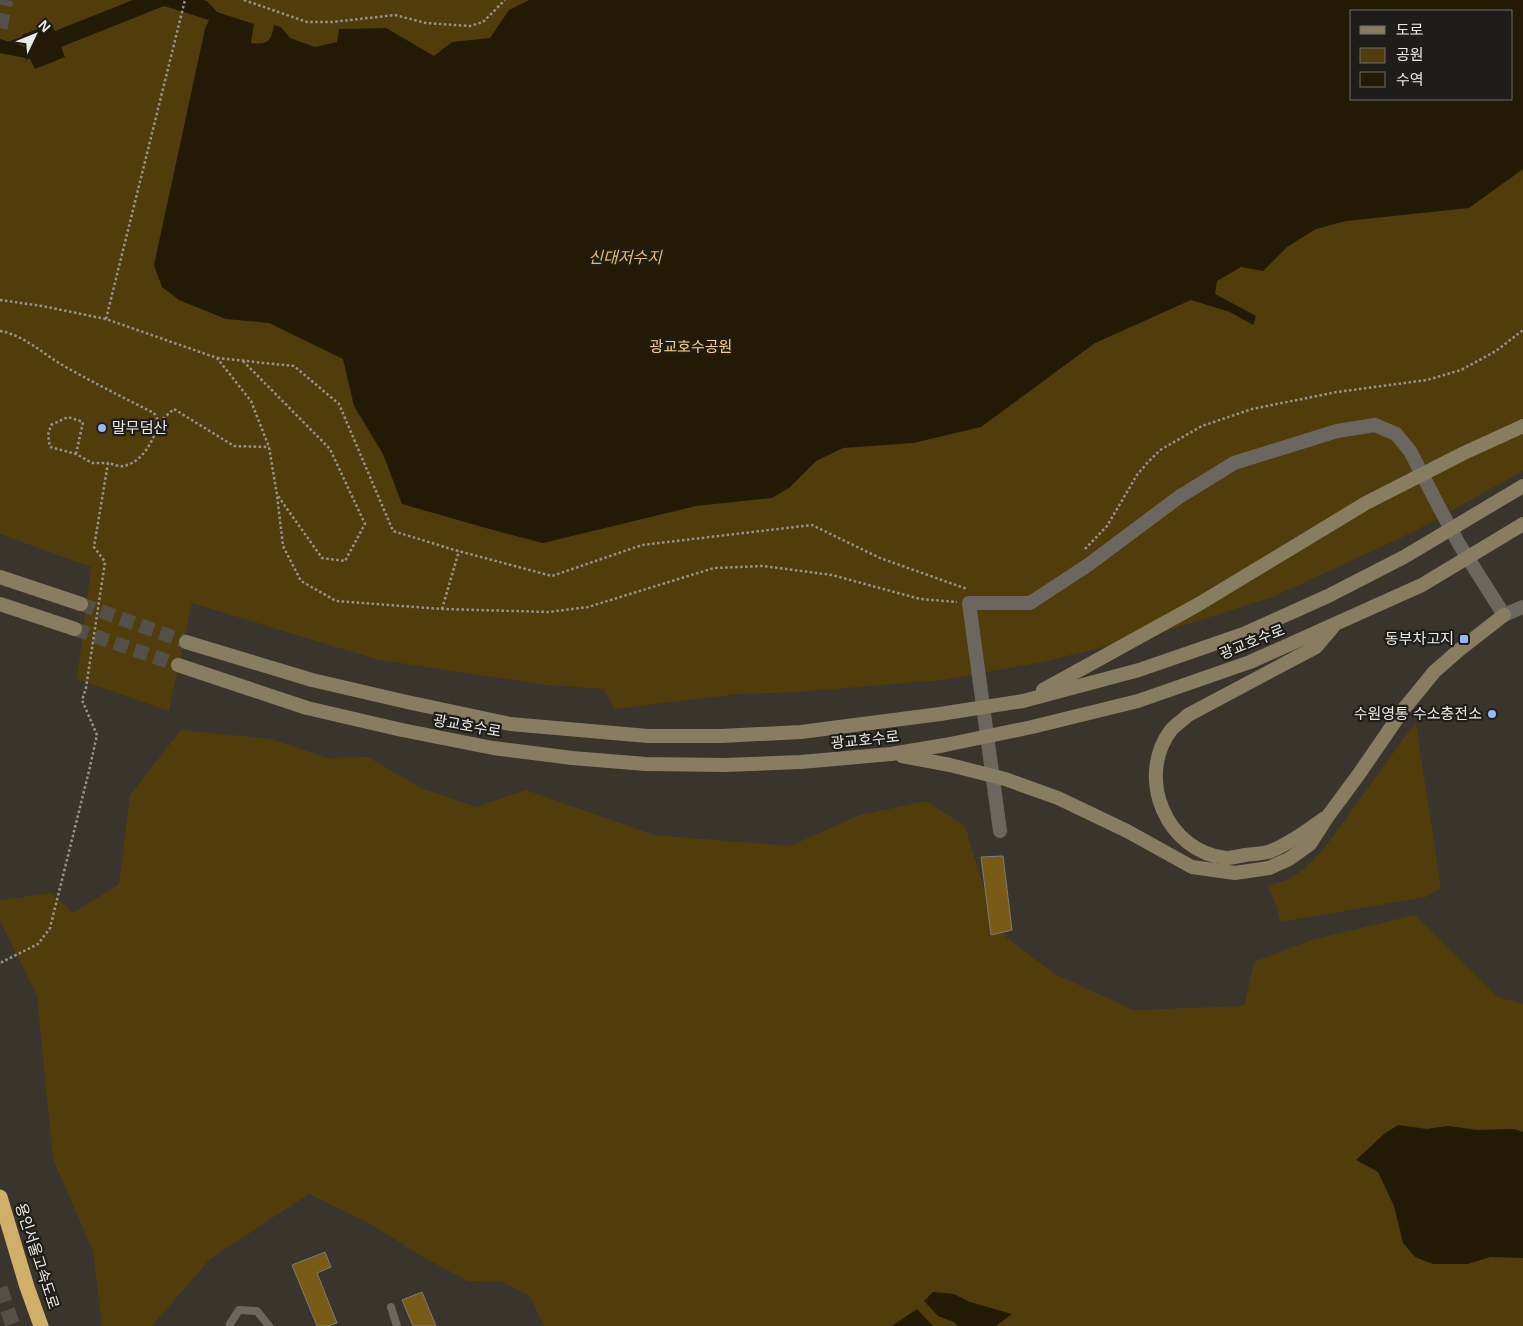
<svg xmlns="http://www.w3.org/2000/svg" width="1523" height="1326" viewBox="0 0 1523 1326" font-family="Arial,'Noto Sans KR',sans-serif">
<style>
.green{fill:#513d0b;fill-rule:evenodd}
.water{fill:#231a06;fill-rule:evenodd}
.building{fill:#775b16;stroke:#807c73}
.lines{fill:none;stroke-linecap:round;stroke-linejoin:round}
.secondary-tunnel{stroke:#545049;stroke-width:14;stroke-dasharray:14 7;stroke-linecap:butt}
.motorway-tunnel{stroke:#545049;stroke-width:15;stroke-dasharray:15 8;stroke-linecap:butt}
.path{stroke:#97948e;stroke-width:2.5;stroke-dasharray:2.5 2.5;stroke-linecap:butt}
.service{stroke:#6b675e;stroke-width:8}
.minor{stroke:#6b675e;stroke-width:14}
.secondary{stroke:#897d61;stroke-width:14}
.motorway{stroke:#d0af68;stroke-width:15}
.poi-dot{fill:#96b6fd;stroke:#1e1d19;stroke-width:2}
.labels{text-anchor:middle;stroke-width:4.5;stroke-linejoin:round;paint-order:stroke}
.park-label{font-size:15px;fill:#fed478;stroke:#1e1d19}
.poi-label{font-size:15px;fill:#eceae5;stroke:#1e1d19;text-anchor:end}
.street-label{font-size:15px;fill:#eceae5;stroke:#1e1d19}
.water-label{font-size:16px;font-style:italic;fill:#e4bb5f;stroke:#1e1d19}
</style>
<rect width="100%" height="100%" fill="#39352d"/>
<g class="green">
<path d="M0,0h1523v471l-110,61 -138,64 -115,37 -117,29 -100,18 -145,12 -60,2 -124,15 -10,-20 -57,-4 -168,-25 -187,-57 -23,108 -92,-32 14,-112 -91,-33zM1352,11h160v88h-160z"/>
<path d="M1416,724l25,164 -15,9 -146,25 -3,-15 -9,-21 21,-7 15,-10 16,-16 17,-22 72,-100z"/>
<path d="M181,730l90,9 57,19 40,-1 53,31 55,19 50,-17 128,45 136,11 70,-31 66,-14 39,25 23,76 18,35 47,36 80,37 111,-4 10,-44 57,-22 104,-25 83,82 25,7v322h-979l-14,-30 -28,-14 -34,-1 -47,-25 -50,-32 -62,-30 -99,65 -58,67h-50l-9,-75 -40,-92 -16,-163 -37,-75v-21l51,-7 22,20 46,-29 11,-89z"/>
</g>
<g class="water">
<path d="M133,0h71l3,1 10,11 37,12 -3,19c17,2 20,-1 23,-18l7,2 9,11 25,9 22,-5 2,-13 47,-1 48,28 18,-14 38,-4 19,-28 20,-10h994v169l-54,39 -123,13 -30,8 -29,18 -24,24 -22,-4 -24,14 -2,13 41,22 -3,9 -23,-13 -39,-12 -96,43 -114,84 -68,16 -70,5 -27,13 -27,27 -17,10 -76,8 -153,37 -50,-13 -91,-26 -19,-50 -29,-48 -11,-47 -74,-36 -43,-4 -47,-19 -17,-13 -8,-22 51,-236 4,-9 -45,-14 -103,41 4,10 -30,12 -5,-10 -30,-6v-14l26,8 -4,-12 29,-11 4,7zM1352,11h160v88h-160z"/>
<path d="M1398,1125l29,4 21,-3 29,4 37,-1 9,3v126l-33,-1 -22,7h-35l-18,-7 -12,-14 -9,-37 -16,-34 -22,-12 28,-26z"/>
<path d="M933,1292l21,2 16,8 42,12 -16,12h-38l-4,-4 -16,-6 -14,-15z"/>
<path d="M917,1309l16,17h-41z"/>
</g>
<g class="building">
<path d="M1003,856l9,74 -21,5 -10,-78z"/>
<path d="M325,1252l6,15 -14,6 20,50 -9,3h-11l-25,-61z"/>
<path d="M422,1292l14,34h-23l-11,-26z"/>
</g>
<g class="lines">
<g class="secondary-tunnel">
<path d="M81,604l105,38"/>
<path d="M75,629l103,36"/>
</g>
<g class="motorway-tunnel">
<path d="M0,28l6,-28"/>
<path d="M0,1288l13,38"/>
</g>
<g class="path">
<path d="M244,0l63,22h25l63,-7 31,8 44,3 13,-4 22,-22"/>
<path d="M0,300l42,6 64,13 111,39 34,43 18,46 8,48 6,51 18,35 35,20 106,8 107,3 39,-5 126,-39 49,-2 69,9 88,24 37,3"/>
<path d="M106,319l79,-319"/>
<path d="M0,331c24,4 43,23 64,35 30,17 60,32 90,47l5,9c-5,17 -16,41 -36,44 -4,1 -10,-2 -15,-3l-14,84 11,15 -19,126 -4,12 15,35 -8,36 -39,157 -12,16 -38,19"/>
<path d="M217,358l77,8 45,38 54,127 58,18 101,27 90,-31 170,-20 68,33 87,31"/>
<path d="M243,361l87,88 35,75 -20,37 -23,-3 -44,-62"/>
<path d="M159,422l15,-13 60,37 35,1"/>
<path d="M76,454l7,-32 -15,-5 -17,8 -3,10 2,12 26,7 16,9h16"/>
<path d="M1085,549l22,-23 30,-51 11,-13 12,-12 42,-24 50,-17 85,-17 90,-12 34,-10 35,-19 27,-21"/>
<path d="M442,609l17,-58"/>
</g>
<g class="service">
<path d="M391,1307l6,19"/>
<path d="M230,1324l9,-14 18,1 12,15"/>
</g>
<path class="minor" d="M1000,831l-31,-228h61l58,-38 91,-68 55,-34 103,-32 38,-6 21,9 14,17 29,56 20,37 45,71 19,-8"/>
<g class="secondary">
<path d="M0,577l81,27"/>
<path d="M0,604l75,25"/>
<path d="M186,642l126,38 95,22 103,22 138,12h73l80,-4 139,-18 83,-13 116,-31 107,-37 82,-37 76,-39 119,-71"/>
<path d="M178,665l129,43 95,22 91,18 79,10 74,6 79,1 76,-3 90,-8 54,-9 87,-18 106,-26 112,-39 172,-77 101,-61"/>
<path d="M1043,690l156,-86 167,-101 98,-50 59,-27"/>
<path d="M902,756l48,9 55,14 53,19 69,33 65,36 43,6 34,-5 20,-9 21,-15 18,-28 31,-42 44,-64 31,-38 25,-22 45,-35"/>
<path d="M1323,819c-16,12 -33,24 -52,32 -7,3 -18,3 -26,4 -6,1 -13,3 -19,3 -59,-6 -91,-80 -55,-128 4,-5 12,-10 17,-15l128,-68 17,-20"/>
</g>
<path class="motorway" d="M0,1197l27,90 14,39"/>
</g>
<g class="poi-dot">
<circle cx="102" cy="428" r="5"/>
<rect x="1459" y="634" width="10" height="10" rx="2.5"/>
<circle cx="1492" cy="714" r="5"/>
</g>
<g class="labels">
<g class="park-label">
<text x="691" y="352">광교호수공원</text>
</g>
<g class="poi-label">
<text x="112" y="433" text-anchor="start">말무덤산</text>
<text x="1454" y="644">동부차고지</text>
<text x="1482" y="719">수원영통 수소충전소</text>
</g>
<g class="street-label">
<text transform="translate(1252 642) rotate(-22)" y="5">광교호수로</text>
<text transform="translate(467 726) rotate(10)" y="5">광교호수로</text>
<text transform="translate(865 740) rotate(-6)" y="5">광교호수로</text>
<text transform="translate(37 1256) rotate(72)" y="5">용인서울고속도로</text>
</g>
<g class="water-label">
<text x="625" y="263">신대저수지</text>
</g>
</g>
<rect x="1350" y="10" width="162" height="90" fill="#1e1d19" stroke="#706f6b"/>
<rect x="1360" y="26" width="25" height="8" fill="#897d61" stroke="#706f6b"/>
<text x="1396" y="35" font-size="15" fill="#eceae5">도로</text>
<rect x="1360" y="48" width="25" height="15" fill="#513d0b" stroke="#706f6b"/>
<text x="1396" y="60" font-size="15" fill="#eceae5">공원</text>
<rect x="1360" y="72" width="25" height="15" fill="#231a06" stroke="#706f6b"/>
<text x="1396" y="85" font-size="15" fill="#eceae5">수역</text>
<g transform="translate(35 35) rotate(47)" stroke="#1e1d19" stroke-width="4" paint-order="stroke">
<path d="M0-4L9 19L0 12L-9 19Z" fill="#eceae5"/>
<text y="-8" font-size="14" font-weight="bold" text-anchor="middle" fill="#eceae5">N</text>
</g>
</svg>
